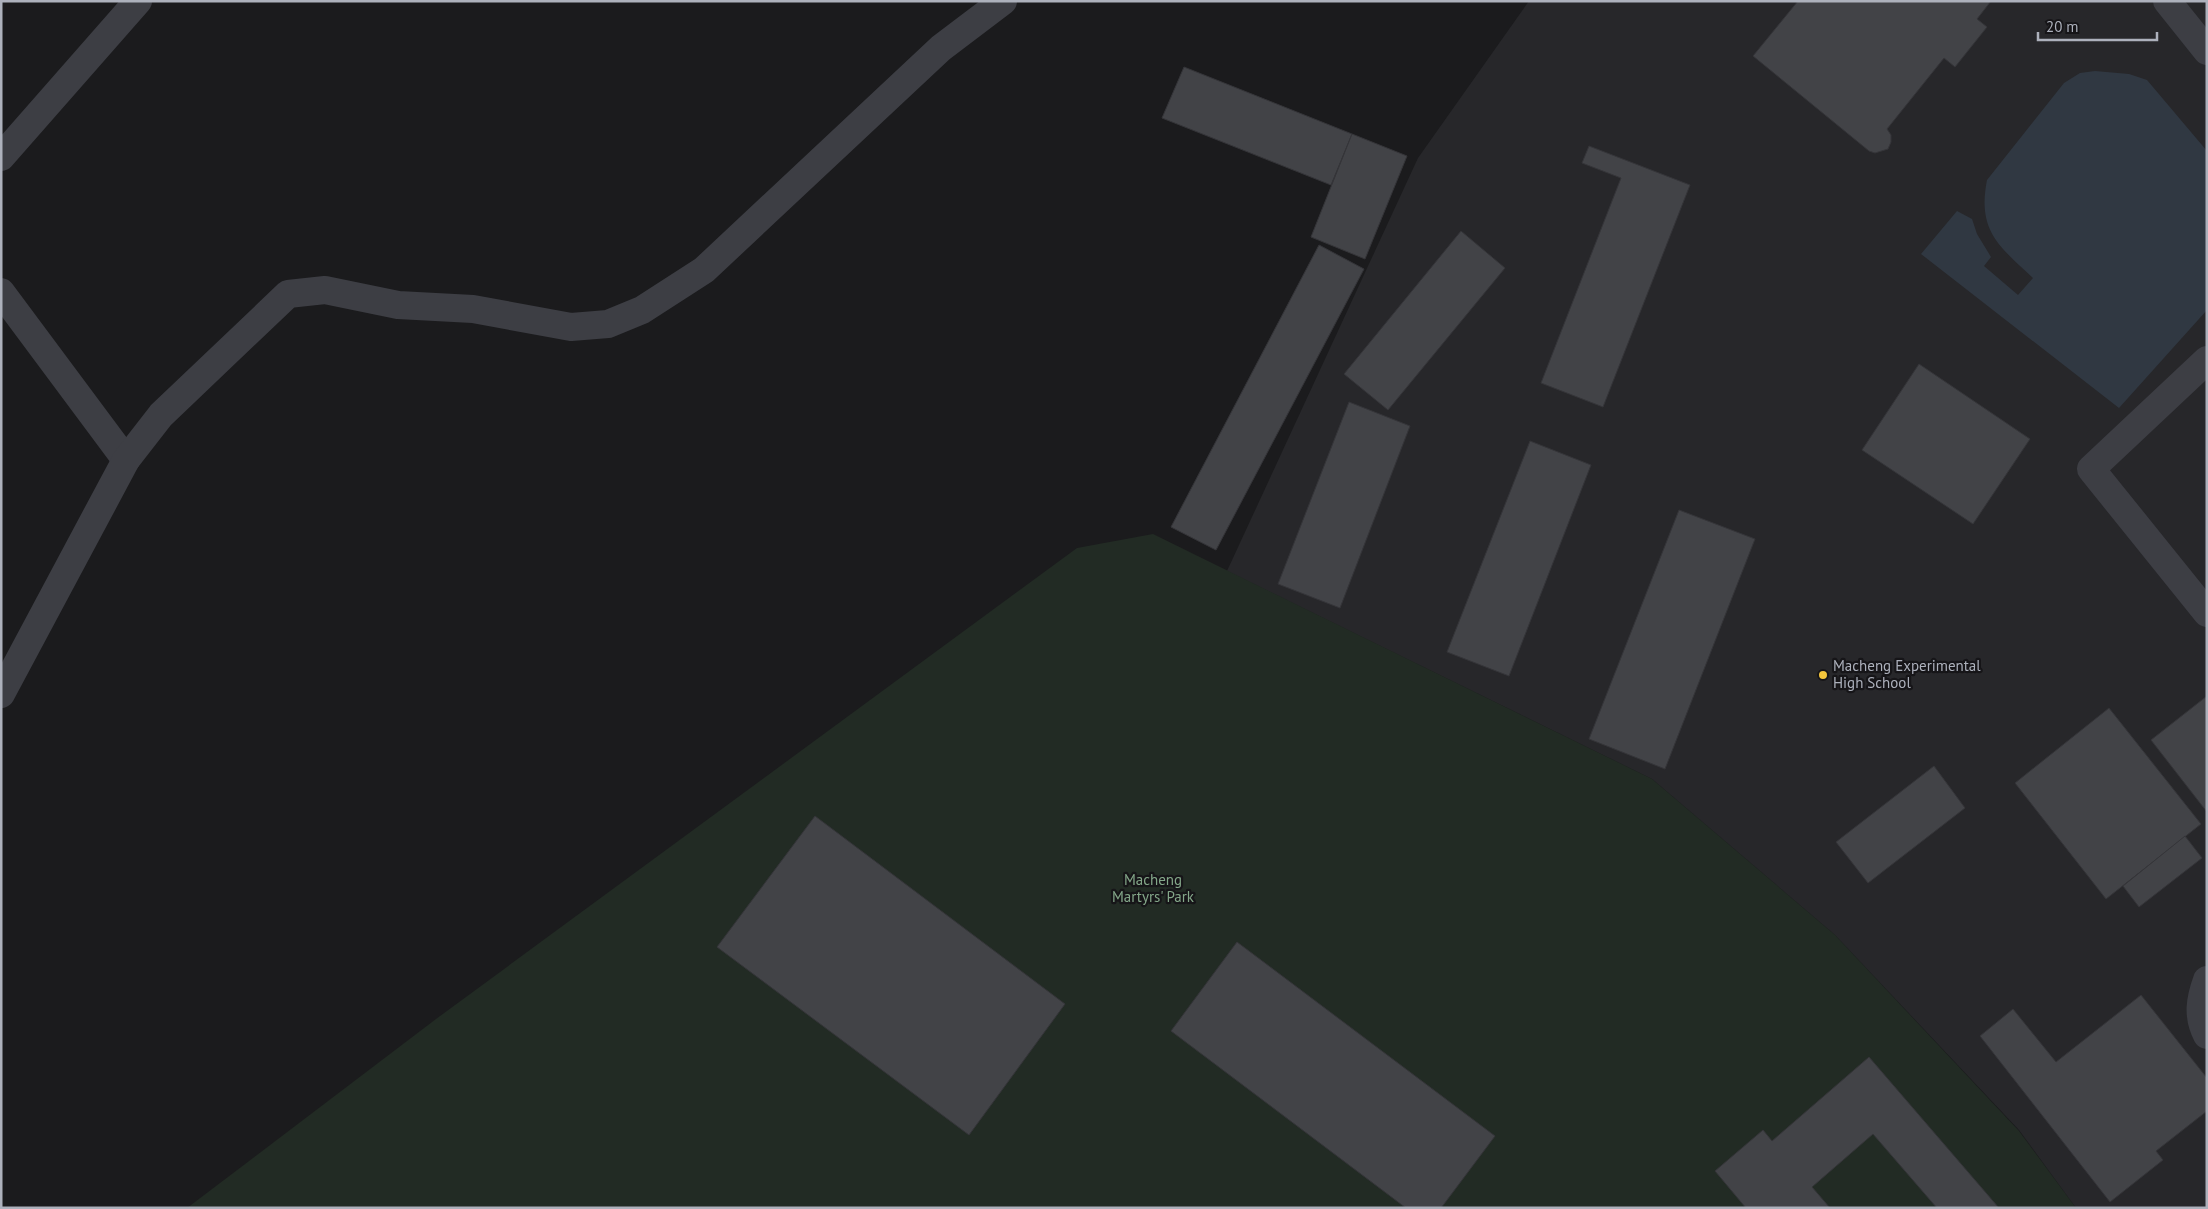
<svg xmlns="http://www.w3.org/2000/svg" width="2208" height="1209" viewBox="0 0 2208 1209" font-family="'PT Sans',sans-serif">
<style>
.built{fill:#27272a}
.green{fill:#222b24}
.water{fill:#303842}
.building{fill:#424347;stroke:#353539}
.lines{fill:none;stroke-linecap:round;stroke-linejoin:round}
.minor{stroke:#3d3e44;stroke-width:28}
.poi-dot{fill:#f4c53c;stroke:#161518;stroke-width:2}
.labels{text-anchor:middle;stroke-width:4.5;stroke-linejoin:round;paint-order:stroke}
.poi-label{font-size:15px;fill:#adb1bc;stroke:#161518;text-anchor:start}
.park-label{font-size:15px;fill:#84a789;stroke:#161518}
</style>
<rect width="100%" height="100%" fill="#1b1b1d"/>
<path class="built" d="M1529,1h678v1207h-131l-57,-78 -184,-195 -183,-156 -425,-208 191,-413z"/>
<path class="green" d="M1153,534l499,245 183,156 184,196 57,77h-1889l249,-189 641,-471z"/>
<path class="water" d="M2095,71l34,3 18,6 60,71v159l-88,98 -198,-154 36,-43 15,8 5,15 14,23 -7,9 34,29 15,-17c-34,-32 -56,-47 -46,-98l77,-97 16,-10z"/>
<g class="building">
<path d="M1798,1h193l-14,18 10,8 -32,40 -11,-9 -57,71 4,6v7l-3,7 -13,4 -6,-2 -116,-95z"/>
<path d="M1184,67l168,67 -21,51 -169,-67z"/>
<path d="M1352,134l55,22 -42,103 -54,-22z"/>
<path d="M1589,146l101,39 -87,222 -62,-24 80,-205 -39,-15z"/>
<path d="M1461,231l44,37 -117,142 -44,-36z"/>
<path d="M1319,245l45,24 -148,281 -45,-23z"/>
<path d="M1919,364l111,75 -57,85 -111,-74z"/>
<path d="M1349,402l61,24 -70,182 -62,-24z"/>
<path d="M1530,441l61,24 -82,211 -62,-24z"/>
<path d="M1679,510l76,29 -90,230 -76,-30z"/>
<path d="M2207,696v116l-56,-72z"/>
<path d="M2109,708l92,116 -95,75 -91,-116z"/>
<path d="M1934,766l31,42 -97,75 -32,-41z"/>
<path d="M815,816l250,188 -96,131 -252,-188z"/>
<path d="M2185,836l17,22 -63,49 -16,-21z"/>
<path d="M1237,942l258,194 -54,72h-35l-235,-177z"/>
<path d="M2141,995l66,83v33l-51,40 7,9 -53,42 -130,-166 33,-27 43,53z"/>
<path d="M1869,1057l130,151h-62l-64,-74 -61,53 18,21h-84l-31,-37 48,-41 9,11z"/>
</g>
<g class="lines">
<g class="minor">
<path d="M2167,1l40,50"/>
<path d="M1,157l137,-156"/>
<path d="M1,292l125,168"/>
<path d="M2207,360l-116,109 116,144"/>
<path d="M1,694l125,-234 35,-45 127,-121 37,-4 73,15 75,4 98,18 37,-3 34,-14 62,-40 237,-222 62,-47"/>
<path d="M2207,980c-7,19 -10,36 0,55"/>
</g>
</g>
<circle class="poi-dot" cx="1823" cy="675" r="5"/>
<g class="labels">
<g class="poi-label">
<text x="1833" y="671">Macheng Experimental<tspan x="1833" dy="17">High School</tspan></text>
</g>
<g class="park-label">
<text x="1153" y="885">Macheng<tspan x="1153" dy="17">Martyrs' Park</tspan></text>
</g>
</g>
<rect width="2208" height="1209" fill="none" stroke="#adb1bc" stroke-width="5"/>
<path d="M2038 32v8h119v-8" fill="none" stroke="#adb1bc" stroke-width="2.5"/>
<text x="2046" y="32" font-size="15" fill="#adb1bc" stroke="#161518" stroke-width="4" paint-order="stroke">20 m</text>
</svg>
